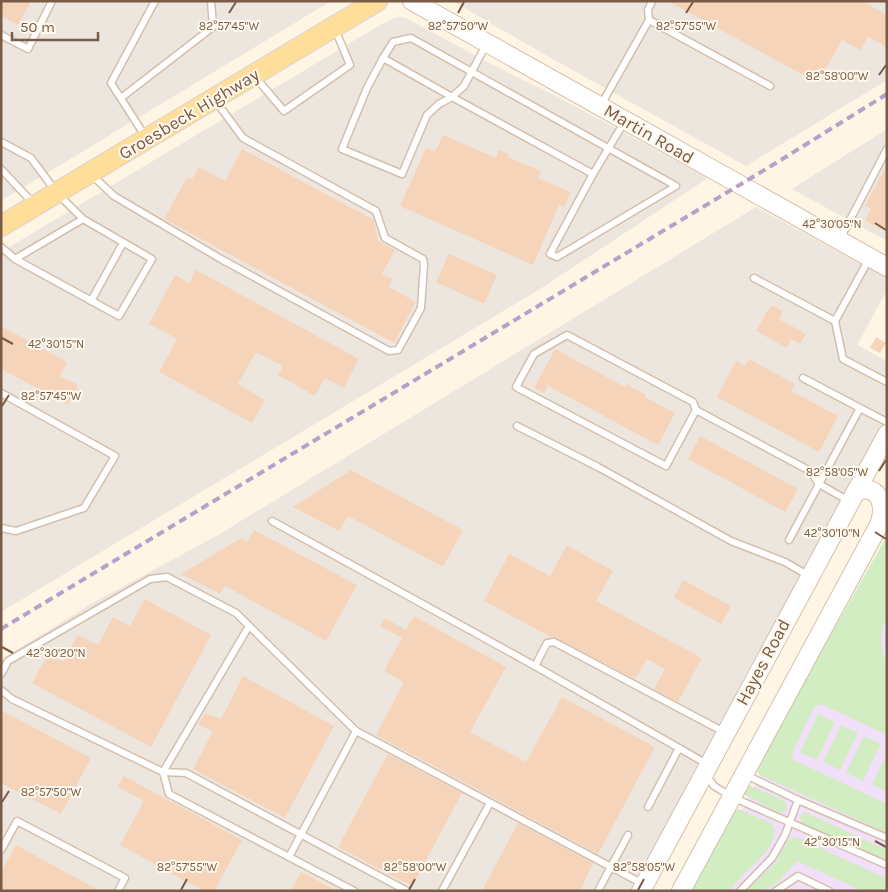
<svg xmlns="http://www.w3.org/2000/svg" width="888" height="892" viewBox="0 0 888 892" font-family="Karla,sans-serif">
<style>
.industrial{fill:#ede6df}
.education{fill:#f2e0fb}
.green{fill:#d1edc1}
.building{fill:#f6d4b9}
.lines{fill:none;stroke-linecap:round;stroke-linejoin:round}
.lane-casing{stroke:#d3bfab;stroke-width:9}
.secondary-casing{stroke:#d6bfa9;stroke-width:20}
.primary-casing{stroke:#dcd4cf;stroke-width:22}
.lane{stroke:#fff;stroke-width:6}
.secondary{stroke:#fff;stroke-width:18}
.primary{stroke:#ffde9a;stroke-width:20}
.rail{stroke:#b8a1c9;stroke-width:4;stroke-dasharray:8 5;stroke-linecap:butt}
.ticks{fill:none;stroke:#795b47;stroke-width:2}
.labels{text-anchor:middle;stroke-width:4;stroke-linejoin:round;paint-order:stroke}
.street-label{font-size:18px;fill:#795b47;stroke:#fff8ec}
.ticks-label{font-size:12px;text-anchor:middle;fill:#795b47;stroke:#fff8ec;stroke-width:4;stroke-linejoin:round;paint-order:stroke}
</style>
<rect width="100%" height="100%" fill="#fef5e4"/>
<g class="industrial">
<path d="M1,1h330l-330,200z"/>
<path d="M452,1h435v79l-141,86 -188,-104z"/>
<path d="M401,17l7,2 83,45 67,33 150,81 -168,111 -539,323v-360l379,-227 13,-7z"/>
<path d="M887,129v112l-95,-52z"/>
<path d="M756,207l131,71v12l-30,55 30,16v59l-254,471h-632v-231l88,-55 129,-70z"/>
</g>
<path class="education" d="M887,538v353h-189z"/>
<g class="green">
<path d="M887,536v79l-5,14 -1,11 1,11 5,17v67l-66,-31 -7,3 -22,47 2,6 93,44v29l-125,-57 -4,-3 -1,-9z"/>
<path d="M818,714l17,8 -18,38 -17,-8z"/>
<path d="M841,725l17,8 -18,37 -17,-8z"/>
<path d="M864,736l17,8 -18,37 -17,-8z"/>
<path d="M887,753v39l-15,-7z"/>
<path d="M746,784l39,17 2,6 -1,3 -6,3 -39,-20z"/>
<path d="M739,809l32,14 4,6c-1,21 -19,32 -32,46 -4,5 -9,10 -13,16h-41l41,-79z"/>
<path d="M805,812l82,38v14l-83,-39 -3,-3 -1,-6z"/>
<path d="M797,837l90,42v12h-25l-65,-30c-20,21 -20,30 -52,30l30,-27 13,-24z"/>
</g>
<g class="building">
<path d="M1,1h30l-13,24 -17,-9z"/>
<path d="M668,1h194l25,14v32l-19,-10 -8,13 -18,-10 -24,43z"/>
<path d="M443,135l53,23 3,-8 10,4 -1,3 33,14 -3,7 33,14 -7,15 -5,-2 -26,60 -133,-59 26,-58 9,4z"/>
<path d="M242,149l132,71 4,21 17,9 -13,24 11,5 -4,8 27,15 -22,41 -230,-124 23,-42 5,2 7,-12 26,14z"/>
<path d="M887,165v67l-22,-11 6,-12 -6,-3z"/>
<path d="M449,254l48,21 -13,29 -48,-22z"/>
<path d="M196,270l163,89 -15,29 -19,-10 -10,18 -37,-21 5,-9 -27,-14 -18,32 27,16 -13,23 -93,-51 18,-33 -28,-15 26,-49 14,8z"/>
<path d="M771,305l12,6 -4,8 27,15 -6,10 -9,-5 -4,9 -31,-17z"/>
<path d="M1,326l66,36 -7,14 18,9 -10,20 -67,-36z"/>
<path d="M876,337l10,6 -6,10 -10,-5z"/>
<path d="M555,349l70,38 1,-3 20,11 -1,2 30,16 -17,32 -110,-59 -4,7 -10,-5z"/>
<path d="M749,359l46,25 -4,7 47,25 -19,36 -102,-55 19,-36 9,5z"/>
<path d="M700,436l98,53 -13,23 -97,-53z"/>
<path d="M351,470l112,60 -20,37 -95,-51 -9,15 -46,-24z"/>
<path d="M254,530l103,55 -31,56 -101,-55 -5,8 -39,-20 60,-36 6,4z"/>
<path d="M567,545l46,26 -17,30 106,57 -24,44 -24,-13 11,-20 -18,-10 -12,20 -79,-41 -5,-1 -67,-36 25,-47 41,22z"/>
<path d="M683,580l48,26 -10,18 -47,-26z"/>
<path d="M145,599l66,36 -60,112 -119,-64 16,-29 15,8 15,-27 20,10 15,-28 17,9z"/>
<path d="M414,616l92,51 -36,65 56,30 36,-65 93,50 -57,107 -222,-119 28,-53 -20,-11 18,-33 -22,-12 5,-8 21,12z"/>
<path d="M243,676l91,50 -49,92 -92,-49 20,-38 -15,-6 7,-12 16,6z"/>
<path d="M1,710l90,48 -30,56 -60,-31z"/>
<path d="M388,754l74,39 -50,93 -74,-39z"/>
<path d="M124,776l118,64 -28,51h-10l-84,-46 24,-44 -26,-14z"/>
<path d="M518,823l75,40 -13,28h-98z"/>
<path d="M16,845l84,46h-99v-19z"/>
<path d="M301,872l36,19h-46z"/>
</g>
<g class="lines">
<g class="lane-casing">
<g id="lane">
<path d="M649,20l-1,-10 4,-9"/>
<path d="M1,35l27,14 24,-48"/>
<path d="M487,43l-23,43 -12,11 -13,7 -12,11 -25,59 -60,-25 25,-61 16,-30 69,39 141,77 32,-53"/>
<path d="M383,58l10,-16 18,-4 265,148 -119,71 -7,-3 43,-80"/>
<path d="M256,78l28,33 66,-46 -15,-36"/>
<path d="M121,98l92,-71 -2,-26"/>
<path d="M601,105l48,-85 121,66"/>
<path d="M145,136l-34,-53 44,-82"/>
<path d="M1,142l30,16 26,35 26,26 69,40 -33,57 -104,-57 -14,-12"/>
<path d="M1,169l32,34"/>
<path d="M93,176l21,20 107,63 168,92 9,-1 23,-42 3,-44 -1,-5 -38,-21 -9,-27 -133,-73 -28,-38"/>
<path d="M840,239l47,-90"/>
<path d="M15,259l68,-40"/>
<path d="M869,259l-34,62 8,38 44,23"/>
<path d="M754,278l81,43"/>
<path d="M91,301l32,-58"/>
<path d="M803,378l57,30"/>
<path d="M1,393l114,63 -31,52 -68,23 -15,-3"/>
<path d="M696,410l-30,56 -150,-79 18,-33 33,-19 126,67 3,8 114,61 9,13 -30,56"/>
<path d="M517,426l81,41 133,74 54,21 24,14"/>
<path d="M849,501l-30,-17 41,-76 27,14"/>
<path d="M272,521l263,145 172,98"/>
<path d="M535,666l12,-23 7,-1 170,90"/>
<path d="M1,674l7,-13 142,-82 17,-2 69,36 120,118 287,153"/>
<path d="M1,690l11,9 151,73 86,-146"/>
<path d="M706,775l8,11 18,11 155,68"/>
<path d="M746,775l52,25 89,38"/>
<path d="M648,807l31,-59"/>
<path d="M1,850l16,-29 108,57 -7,13"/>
<path d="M289,857l67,-126"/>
<path d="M354,891l-185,-97 -6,-22 23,1 221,118"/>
<path d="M442,891l48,-88"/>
<path d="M598,891l30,-56"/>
<path d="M740,891l32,-33 13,-23 13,-35"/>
<path d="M776,891l22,-15 31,15"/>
</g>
</g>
<g class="secondary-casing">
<g id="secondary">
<path d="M412,1l475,266"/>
<path d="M856,491c22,-7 30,12 24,31"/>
<path d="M641,891l246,-457"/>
<path d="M681,891l206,-381"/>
</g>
</g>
<g class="primary-casing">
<path id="primary" d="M1,226l376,-225"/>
</g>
<use href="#lane" class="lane"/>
<use href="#secondary" class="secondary"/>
<use href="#primary" class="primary"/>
<path class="rail" d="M1,629l775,-466 111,-69"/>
</g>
<path class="ticks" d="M229,13l7,-11M458,13l6,-11M686,13l7,-11M879,75l7,-10M875,223l11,7M2,338l11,6M2,406l7,-11M879,471l7,-11M875,532l11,7M2,647l11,6M2,802l7,-11M875,841l11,6M181,890l6,-11M409,890l6,-11M638,890l6,-11"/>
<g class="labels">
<g class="street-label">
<text transform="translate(189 114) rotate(-31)" y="6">Groesbeck Highway</text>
<text transform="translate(649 134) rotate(30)" y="6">Martin Road</text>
<text transform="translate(763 662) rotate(-62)" y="6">Hayes Road</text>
</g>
</g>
<g class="ticks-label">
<text x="686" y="30">82°57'55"W</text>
<text x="229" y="30">82°57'45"W</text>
<text x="458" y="30">82°57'50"W</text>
<text x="837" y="80">82°58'00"W</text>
<text x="832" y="228">42°30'05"N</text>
<text x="56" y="348">42°30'15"N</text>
<text x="51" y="400">82°57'45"W</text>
<text x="837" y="476">82°58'05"W</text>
<text x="832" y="537">42°30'10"N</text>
<text x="56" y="657">42°30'20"N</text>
<text x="51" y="796">82°57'50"W</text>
<text x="832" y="846">42°30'15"N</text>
<text x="187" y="871">82°57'55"W</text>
<text x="415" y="871">82°58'00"W</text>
<text x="644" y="871">82°58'05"W</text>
</g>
<rect width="888" height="892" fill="none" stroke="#795b47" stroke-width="5"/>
<path d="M12 32v8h86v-8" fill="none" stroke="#795b47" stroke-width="2.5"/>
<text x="20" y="32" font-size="15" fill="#795b47" stroke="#fff8ec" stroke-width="4" paint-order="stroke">50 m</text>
</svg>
